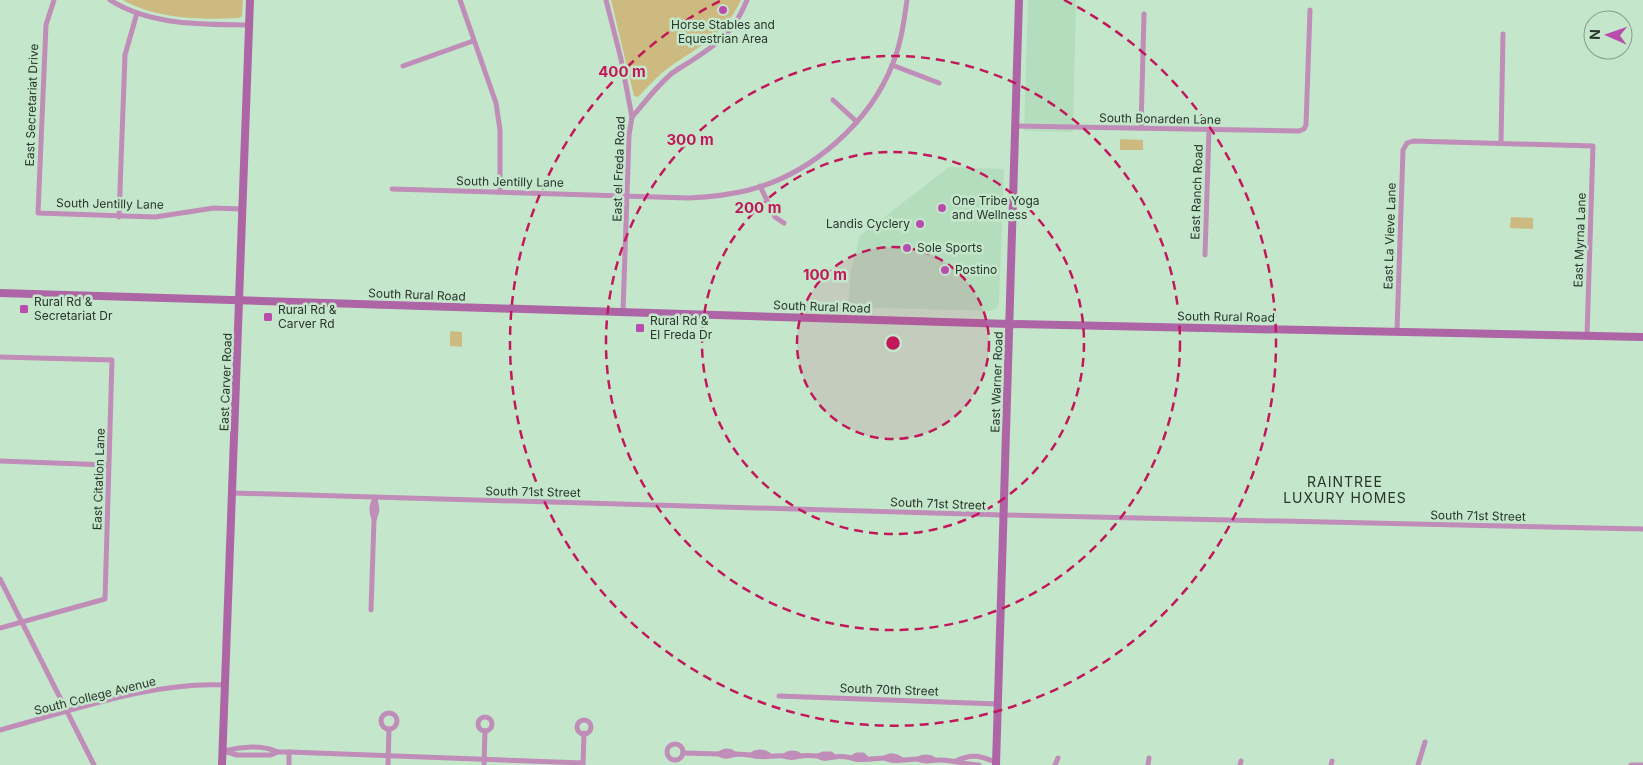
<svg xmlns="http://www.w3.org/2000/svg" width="1643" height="765" viewBox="0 0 1643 765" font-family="Inter,sans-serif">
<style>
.built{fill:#b4ddbd}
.green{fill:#cdba81}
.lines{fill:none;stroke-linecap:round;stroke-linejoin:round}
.street{stroke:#bf8db8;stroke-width:5}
.secondary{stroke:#ae65a5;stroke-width:8}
.ring{fill:none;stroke:#c2185b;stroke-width:2.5;stroke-dasharray:9 6}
.poi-dot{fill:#b94dae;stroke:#c4e6cb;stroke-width:2}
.labels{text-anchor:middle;stroke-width:5;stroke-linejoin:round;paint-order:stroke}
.poi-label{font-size:12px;fill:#29362c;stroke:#c4e6cb;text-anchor:start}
.street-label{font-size:12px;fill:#29362c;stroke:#c4e6cb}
.neighbourhood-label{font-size:14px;letter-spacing:1px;fill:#29362c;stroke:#c4e6cb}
.centre{fill:#c2185b;stroke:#c4e6cb;stroke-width:2.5}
.ring-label{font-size:15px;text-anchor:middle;font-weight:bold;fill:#c2185b;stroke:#c4e6cb;stroke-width:5;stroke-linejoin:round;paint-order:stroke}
</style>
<rect width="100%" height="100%" fill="#c4e6cb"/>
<g class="built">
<path d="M1028,0h48l-3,132 -49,-1z"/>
<path d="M949,167l55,2 -5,134 -2,5 -7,3 -142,-4 3,-37 9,-34z"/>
</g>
<g class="green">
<path d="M123,0h120l-1,16 -3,2c-37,2 -83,1 -116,-18z"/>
<path d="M611,0h130c-18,39 -47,48 -78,72 -9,8 -17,16 -25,25l-4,-1z"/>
<path d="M1120,139l23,1v10h-23z"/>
<path d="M1511,217l22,1v11l-23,-1z"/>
<path d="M450,331l12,1v15l-12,-1z"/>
</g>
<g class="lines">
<g class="street">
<path d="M54,0l-8,25 -8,188 117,4 59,-9 28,1"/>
<path d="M110,0c40,26 93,24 139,25"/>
<path d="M460,0l36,103 4,27v62"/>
<path d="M606,0l15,59 11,58 -3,18 -6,177"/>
<path d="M892,65l47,18"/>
<path d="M403,66l70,-25"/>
<path d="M833,100l24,22"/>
<path d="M632,117c13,-15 24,-30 39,-43 6,-5 13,-8 20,-13 28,-18 43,-29 56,-61"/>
<path d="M1015,126l284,5 5,-2 2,-4 4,-115"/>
<path d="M1141,128l3,-114"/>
<path d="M1501,143l2,-109"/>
<path d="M760,186l15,31 9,6"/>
<path d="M392,189l297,9c20,-1 40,-3 60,-8 62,-16 121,-67 144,-127 8,-20 11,-41 14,-63"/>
<path d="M119,217l6,-162 12,-42"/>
<path d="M1205,255l4,-125"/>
<path d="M1397,331l6,-181 4,-7 6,-2 180,5 -6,190"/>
<path d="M0,357l112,3 -7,239 -105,29"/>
<path d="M0,461l109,4"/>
<path d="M233,493l770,22 640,14"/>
<path d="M374,519c-3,-8 -3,-13 1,-21"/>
<path d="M0,579l94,186"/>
<path d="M371,610l3,-90 3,-10 -2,-12"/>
<path d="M779,696l219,8"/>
<circle cx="389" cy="721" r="8"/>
<circle cx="485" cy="724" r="7"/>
<circle cx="584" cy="727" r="7"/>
<path d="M0,730c72,-19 151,-49 226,-45"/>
<circle cx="675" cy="752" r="8"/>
<path d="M224,751l13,4h34l6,-3h12l294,11"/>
<path d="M224,751c15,-4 39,-7 53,1"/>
<path d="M683,753l36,1"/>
<path d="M735,754c-6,-4 -10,-4 -16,0 7,4 10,2 18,0 4,0 10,1 14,1"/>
<path d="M769,755c-6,-4 -12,-4 -18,0 10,4 22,0 33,1"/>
<path d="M801,756c-6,-4 -11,-4 -17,0 7,3 10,1 17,0 5,-1 12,0 17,0"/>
<path d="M834,757l-3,-3h-8l-5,2c7,4 10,2 16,1 6,-1 13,0 18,1"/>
<path d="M866,758l-3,-3h-6l-5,3c7,4 23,0 33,0"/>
<path d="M901,759c-6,-4 -10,-4 -16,-1 7,5 22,1 33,1"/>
<path d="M935,760c-6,-4 -11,-4 -17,-1 8,4 12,1 20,1 15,-1 27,5 41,5"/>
<path d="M956,761c16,-8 24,-5 40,1"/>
<path d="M289,765v-13"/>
<path d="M388,765l1,-36"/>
<path d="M484,765l1,-34"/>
<path d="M583,765l1,-32"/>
<path d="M1055,765l3,-7"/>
<path d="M1148,765l1,-7"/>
<path d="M1240,765l1,-4"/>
<path d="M1331,765l1,-4"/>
<path d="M1418,765l7,-23"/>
<path d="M1631,765h12"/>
</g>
<g class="secondary">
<path d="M0,293l1010,31 633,13"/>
<path d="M222,765l28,-765"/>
<path d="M996,765l23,-765"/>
</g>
</g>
<circle cx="893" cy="343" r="96" fill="#c2185b" fill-opacity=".12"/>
<g class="ring">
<circle cx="893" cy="343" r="96"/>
<circle cx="893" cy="343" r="191"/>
<circle cx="893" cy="343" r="287"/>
<path d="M1064 0A383 383 0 1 1 722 0"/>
</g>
<g class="poi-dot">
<circle cx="723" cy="10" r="5"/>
<circle cx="942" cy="208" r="5"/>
<circle cx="920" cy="224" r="5"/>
<circle cx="907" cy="248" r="5"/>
<circle cx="945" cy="270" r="5"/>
<rect x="19" y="304" width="10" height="10" rx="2.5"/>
<rect x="263" y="312" width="10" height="10" rx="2.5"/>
<rect x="635" y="323" width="10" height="10" rx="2.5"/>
</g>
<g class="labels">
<g class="poi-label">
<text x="723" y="29" text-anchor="middle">Horse Stables and<tspan x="723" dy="14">Equestrian Area</tspan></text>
<text x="952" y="205">One Tribe Yoga<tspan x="952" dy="14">and Wellness</tspan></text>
<text x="910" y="228" text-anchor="end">Landis Cyclery</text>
<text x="917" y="252">Sole Sports</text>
<text x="955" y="274">Postino</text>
<text x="34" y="306">Rural Rd &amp;<tspan x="34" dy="14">Secretariat Dr</tspan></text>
<text x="278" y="314">Rural Rd &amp;<tspan x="278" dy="14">Carver Rd</tspan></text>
<text x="650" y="325">Rural Rd &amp;<tspan x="650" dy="14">El Freda Dr</tspan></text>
</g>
<g class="street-label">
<text transform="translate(32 105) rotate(-88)" y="4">East Secretariat Drive</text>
<text transform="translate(1160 119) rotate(1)" y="4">South Bonarden Lane</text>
<text transform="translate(619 169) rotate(-88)" y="4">East el Freda Road</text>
<text transform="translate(510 182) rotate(1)" y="4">South Jentilly Lane</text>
<text transform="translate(1197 192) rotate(-88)" y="4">East Ranch Road</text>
<text transform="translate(110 204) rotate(1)" y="4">South Jentilly Lane</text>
<text transform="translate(1390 236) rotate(-88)" y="4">East La Vieve Lane</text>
<text transform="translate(1580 240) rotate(-88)" y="4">East Myrna Lane</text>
<text transform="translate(417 295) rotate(2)" y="4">South Rural Road</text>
<text transform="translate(822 307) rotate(2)" y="4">South Rural Road</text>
<text transform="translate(1226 317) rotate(1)" y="4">South Rural Road</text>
<text transform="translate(226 382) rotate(-88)" y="4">East Carver Road</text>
<text transform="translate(997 382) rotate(-88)" y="4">East Warner Road</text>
<text transform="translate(99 479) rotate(-88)" y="4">East Citation Lane</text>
<text transform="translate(533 492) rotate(1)" y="4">South 71st Street</text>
<text transform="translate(938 504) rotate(2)" y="4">South 71st Street</text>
<text transform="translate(1478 516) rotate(1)" y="4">South 71st Street</text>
<text transform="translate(889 690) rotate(2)" y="4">South 70th Street</text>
<text transform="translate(95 696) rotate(-14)" y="4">South College Avenue</text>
</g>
<g class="neighbourhood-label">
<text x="1345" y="487">RAINTREE<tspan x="1345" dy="16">LUXURY HOMES</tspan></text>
</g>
</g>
<circle cx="893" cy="343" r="8" class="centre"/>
<g class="ring-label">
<text x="622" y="77">400 m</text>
<text x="690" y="145">300 m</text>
<text x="758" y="213">200 m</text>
<text x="825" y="280">100 m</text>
</g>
<g transform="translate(1608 35) rotate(272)"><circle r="24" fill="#c4e6cb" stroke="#86a08b"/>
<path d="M0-4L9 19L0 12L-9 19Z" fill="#b94dae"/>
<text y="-8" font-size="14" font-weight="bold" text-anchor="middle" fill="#29362c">N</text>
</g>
</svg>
